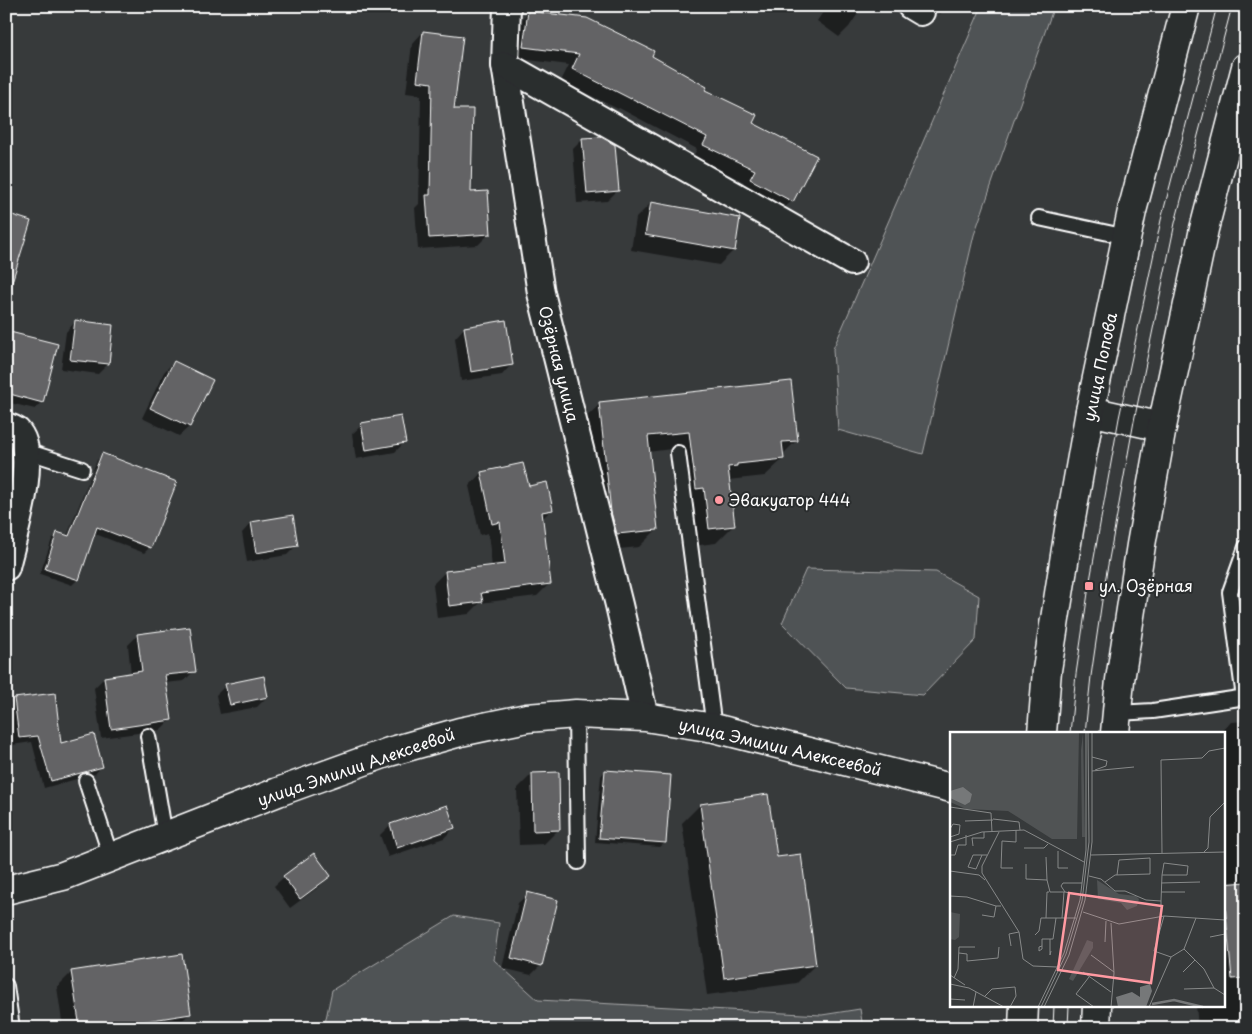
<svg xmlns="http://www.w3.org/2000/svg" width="1252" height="1034" viewBox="0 0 1252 1034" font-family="'Playpen Sans',sans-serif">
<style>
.green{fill:#505354;stroke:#a8a9aa}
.shadow{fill:#0007}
.building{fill:#636465;stroke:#fff}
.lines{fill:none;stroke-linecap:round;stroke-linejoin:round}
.lane-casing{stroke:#fff;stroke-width:18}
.street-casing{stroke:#fff;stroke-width:30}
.secondary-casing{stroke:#fff;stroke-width:31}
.lane{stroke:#2a2d2e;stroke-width:14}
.street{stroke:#2a2d2e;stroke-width:26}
.secondary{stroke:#2a2d2e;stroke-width:28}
.tram{stroke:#fff;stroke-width:1}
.poi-dot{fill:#ff9aa2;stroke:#2a2d2e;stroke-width:2}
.labels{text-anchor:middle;stroke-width:4;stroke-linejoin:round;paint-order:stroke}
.street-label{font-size:16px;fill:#fff;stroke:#2a2d2e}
.poi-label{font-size:16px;fill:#fff;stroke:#2a2d2e;text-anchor:start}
.inset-river{fill:none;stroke:#767879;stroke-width:2.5}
.inset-road{fill:none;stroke:#878989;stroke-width:1}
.view{fill:#ff9aa2;fill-opacity:0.15;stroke:#ff9aa2;stroke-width:2.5}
.inset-edge{fill:none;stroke:#fff;stroke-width:2.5}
</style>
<rect width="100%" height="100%" fill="#373a3b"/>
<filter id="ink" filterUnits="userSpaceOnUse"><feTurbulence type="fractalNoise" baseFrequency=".02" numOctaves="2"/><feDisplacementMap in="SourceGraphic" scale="10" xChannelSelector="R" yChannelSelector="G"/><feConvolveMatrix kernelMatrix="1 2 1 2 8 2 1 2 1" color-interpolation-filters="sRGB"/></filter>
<g filter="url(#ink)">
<g class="green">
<path d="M982,6h72l-80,229 -51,219 -85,-24 -5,-81z"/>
<path d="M806,569l130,3 43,24 -3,44 -53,55 -77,-7 -64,-65z"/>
<path d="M454,916l45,7 -5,37 44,40 284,15 38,-6 3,19h-539l8,-38z"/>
</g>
<g class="shadow">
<path d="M827,6h36l-14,21 -10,10 -22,-16z"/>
<path d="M927,6h22l-9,8z"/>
<path d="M528,13l122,43 101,67 41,78 -12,11 -41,-21 5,-9 -51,-25 4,-8 -78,-41 -1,1 -57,-28 8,-16 -57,-7 5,-34z"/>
<path d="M423,32l29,78 18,83 20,40 -12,12 -60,4 -3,-41 4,-4 2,-109 -15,-2 6,-49z"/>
<path d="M583,139l34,52 -10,10 -30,2 -4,-54z"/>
<path d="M651,203l83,47 -15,15 -88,-15 5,-32z"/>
<path d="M75,322l37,4 -4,38 -10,10 -37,-5 5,-37z"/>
<path d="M464,328l47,37 -9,10 -41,6 -6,-43z"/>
<path d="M174,362l38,18 -23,47 -10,9 -37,-18 22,-46z"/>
<path d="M6,381l36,21 -7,7 -29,-7z"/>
<path d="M600,404l196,37 -14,14 1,4 -18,17 -37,4 6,45 -18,18 -24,3 -13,-40 -8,-57 -23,3 9,77 -18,18 -40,4 -17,-130z"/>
<path d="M362,425l43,17 -10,10 -39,7 -4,-25z"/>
<path d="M103,454l47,93 -6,6 -51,-20 -15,46 -6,6 -32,-11 12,-35 6,-6 9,3 30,-76z"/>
<path d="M522,464l6,24 23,22 -10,10 8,64 -12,12 -57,7 -11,11 -32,4 -4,-34 12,-12 47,-5 -4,-34 -8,2 -11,-49 12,-13z"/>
<path d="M251,523l46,22 -10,10 -40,7 -5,-29z"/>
<path d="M138,635l56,36 -10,10 -19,2 5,37 -10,10 -59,8 -7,-50 10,-10 27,-4 -3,-29z"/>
<path d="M226,685l41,12 -10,10 -37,7 -4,-19z"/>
<path d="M14,699l46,46 42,21 -7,8 -51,14 -12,-46 -20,3 -5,-39z"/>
<path d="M1246,721v307h-48l-2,-23h27v-272h-2l10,-11z"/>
<path d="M605,771l60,72 -5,4 -65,-5 6,-66z"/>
<path d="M532,774l27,55 -15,15 -25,1 -2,-56z"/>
<path d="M700,805l76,54 39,106 -18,18 -90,12 -25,-172z"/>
<path d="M447,807l7,21 -10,10 -56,19 -8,-22 10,-10z"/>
<path d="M329,876l-9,10 -30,22 -16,-22 10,-9z"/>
<path d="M528,894l13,71 -10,10 -29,-7 16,-65z"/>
<path d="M72,972l118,41 -15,15h-112l-6,-41z"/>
</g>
<g class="building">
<path d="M528,11l59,7 67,33 -2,5 55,31 -2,3 52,25 -4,8 64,33 -24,46 -43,-23 5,-9 -52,-25 4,-8 -76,-39v1l-59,-30 7,-15 -56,-7z"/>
<path d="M423,31l40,5 -9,73h19l-2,83 17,-1 3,43 -62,4 -3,-43h4l2,-112 -15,-2z"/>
<path d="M601,137l14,8 4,46 -32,3 -5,-56z"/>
<path d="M651,202l89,16 -5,33 -90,-16z"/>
<path d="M6,213l25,8 -20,64h-5z"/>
<path d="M75,320l38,5 -4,39 -39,-4z"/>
<path d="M506,320l7,45 -42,7 -7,-45z"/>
<path d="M6,331l52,13 -15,59 -37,-10z"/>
<path d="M174,361l39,19 -23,47 -40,-19z"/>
<path d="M791,381l7,60 -16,1 2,17 -47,5v2l-9,1 7,59 -26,3 -5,-41 -8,1 -7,-57 -41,4 10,94 -41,4 -6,-22 -12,-110z"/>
<path d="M401,416l5,27 -40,7 -5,-27z"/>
<path d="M102,453l75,29 -26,66 -54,-21 -18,53 -34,-11 12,-37 12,4z"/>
<path d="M523,463l6,23 18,-4 6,28 -11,2 9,72 -70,9 2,9 -34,4 -4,-35 60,-7 -5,-42 -8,2 -11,-52z"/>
<path d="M293,515l5,31 -42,7 -5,-31z"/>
<path d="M190,627l6,45 -31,3 7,45 -61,9 -7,-52 38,-6 -5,-37z"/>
<path d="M264,676l4,21 -38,8 -5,-21z"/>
<path d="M55,693l6,50 33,-9 9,33 -52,14 -13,-45 -19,2 -5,-40z"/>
<path d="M605,770l66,5 -5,68 -67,-5z"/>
<path d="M559,772l1,58 -27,1 -1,-58z"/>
<path d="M768,794l9,63 24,-3 15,111 -92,13 -24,-174z"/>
<path d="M447,805l8,23 -58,20 -7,-24z"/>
<path d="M314,853l17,23 -31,23 -17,-23z"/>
<path d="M1246,882v96l-14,1 -9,-95z"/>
<path d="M527,892l31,8 -16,66 -31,-8z"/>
<path d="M182,954l9,60 -90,14h-21l-9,-57z"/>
</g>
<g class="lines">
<g class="lane-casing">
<g id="lane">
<path d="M1039,218l88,19"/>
<path d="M26,451l56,18"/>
<path d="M678,453l36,275"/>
<path d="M1244,698l-14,-106 16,-45"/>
<path d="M1117,713l36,-2 93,-14"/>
<path d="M576,714l2,148"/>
<path d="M148,736l17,100"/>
<path d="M86,781l25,76"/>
<path d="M6,986l6,42"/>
</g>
</g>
<g class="street-casing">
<g id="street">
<path d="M507,6l-2,59 36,228 78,312 26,112"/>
<path d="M911,6l10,6"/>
<path d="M505,65l347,197"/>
<path d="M6,426c3,1 8,3 11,5 23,23 -4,106 -11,136"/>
</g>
</g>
<g class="secondary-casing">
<g id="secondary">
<path d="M1090,411l72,16"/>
<path d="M1042,733l5,-63 22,-140 21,-119 42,-200 54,-205"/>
<path d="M1115,733l5,-53 21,-135 21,-118 42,-198 42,-162"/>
<path d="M6,890l57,-14 215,-84 111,-40 71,-20 67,-14 49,-4 69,3 69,11 237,60"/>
<path d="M1023,1028l1,-23"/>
<path d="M1096,1028l1,-23"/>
</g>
</g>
<use href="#lane" class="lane"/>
<use href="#street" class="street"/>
<use href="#secondary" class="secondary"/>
<g class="tram">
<path d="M1070,733l6,-59 13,-88 30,-168 42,-198 56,-214"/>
<path d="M1085,733l6,-57 13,-89 30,-166 41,-198 57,-217"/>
<path d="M1053,1028l1,-23"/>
<path d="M1068,1028l1,-23"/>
</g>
</g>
</g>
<g class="poi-dot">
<circle cx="719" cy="500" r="5"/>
<rect x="1084" y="581" width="10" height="10" rx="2.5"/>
</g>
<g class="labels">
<g class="street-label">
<text transform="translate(559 364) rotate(76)" y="6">Озёрная улица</text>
<text transform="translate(1100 367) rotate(-78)" y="6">улица Попова</text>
<text transform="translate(780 747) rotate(13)" y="6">улица Эмилии Алексеевой</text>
<text transform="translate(356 767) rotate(-19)" y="6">улица Эмилии Алексеевой</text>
</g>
<g class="poi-label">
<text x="729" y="506">Эвакуатор 444</text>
<text x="1099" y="592">ул. Озёрная</text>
</g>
</g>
<g transform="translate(950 732)">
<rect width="275" height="275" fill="#373a3b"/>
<path d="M0,0h129l-2,107h-25l-44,-28 -42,-2 -16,-7zM133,2l2,103h-3l-1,-87zM147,148l22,14 17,2 3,3 -2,7 -10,4 -6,-7 -23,-4zM0,180l10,2 -1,23 -4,3 -5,-1zM137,208l6,2v6l-20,33 -4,-2z" fill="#505354"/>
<path d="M13,55l9,7 -2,8 -5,3 -15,-7v-7zM200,252l2,7 -6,16h-28l-2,-10 16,-5 8,5v-10z" fill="#767879"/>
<path class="inset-river" d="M202,272l22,-4 29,7"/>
<path class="inset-road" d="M142,25l15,4 -1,5 -11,4M142,39l42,-4M0,75l41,6 1,19M43,87l26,3 1,8M15,89l28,-1M0,97l3,-5 7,1 -1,9 -9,3M49,100l-17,34v7l37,59 4,27 10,7 24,1M0,110l32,-10 42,-2 60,32M23,114l-1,-8h12v-6M74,116h20l4,-4M108,119v17h10M254,120l4,-4 2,-31 15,-15M212,121l-1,-93 41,-2 7,-7 16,-3M0,123h5l3,-10h8v-10M32,123l-6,14 -8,-2 5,-12h14M141,123l134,-3M96,125l1,23M76,132v15l21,1 3,12h15l-4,-6 2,-3h19M63,136h-12l1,-27 14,1v-12M0,139l29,4 6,5M139,144l12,3 14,12h10l21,9 15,1v15M155,150l10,-7 35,-1v-16l-31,2 -2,15M211,151l39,-1M115,160l15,3M211,160h24M0,164l17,1 29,9M211,169l1,-26h25l1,-9 -24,-3 -2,12M133,180l36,12 45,-8 61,4M32,183l12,2 2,-11h5M214,184l-10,35 17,6 13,-8 20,20 10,19 11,7M96,186l1,-26h2M112,186l2,-26M161,191l3,50 -3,34M85,203l4,-4 2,-13h35M260,205l15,-3M100,207v16l1,-4M155,210l1,-21M61,214l-2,-12 10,-2M92,214l-3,1v4l3,-2v-10h11l3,-21M234,217l12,-31M9,221l8,1v7l31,-3 1,-11M141,223l23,17M133,240l28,20M233,240l12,-12M0,243l15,10M139,245l-13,17 18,13M4,246l4,-9 1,-22h16M0,252l19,4 35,19M234,257l30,-1M35,264l7,-7 23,-2 1,9 -6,11M0,267l15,1M23,275l3,-15M88,275l26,-54 16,-53 6,-50v-118M91,275l25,-53 16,-53 7,-59 -1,-110M94,275l25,-52 16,-55 7,-58v-110M199,275l22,-50"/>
<path class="view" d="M119,161l93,13 -11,77 -93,-13z"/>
<rect width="275" height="275" class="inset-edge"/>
</g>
<rect width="1252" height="1034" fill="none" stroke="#2a2d2e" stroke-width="25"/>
<rect x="12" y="12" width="1227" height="1009" fill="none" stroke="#fff" stroke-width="2" filter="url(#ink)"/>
</svg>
